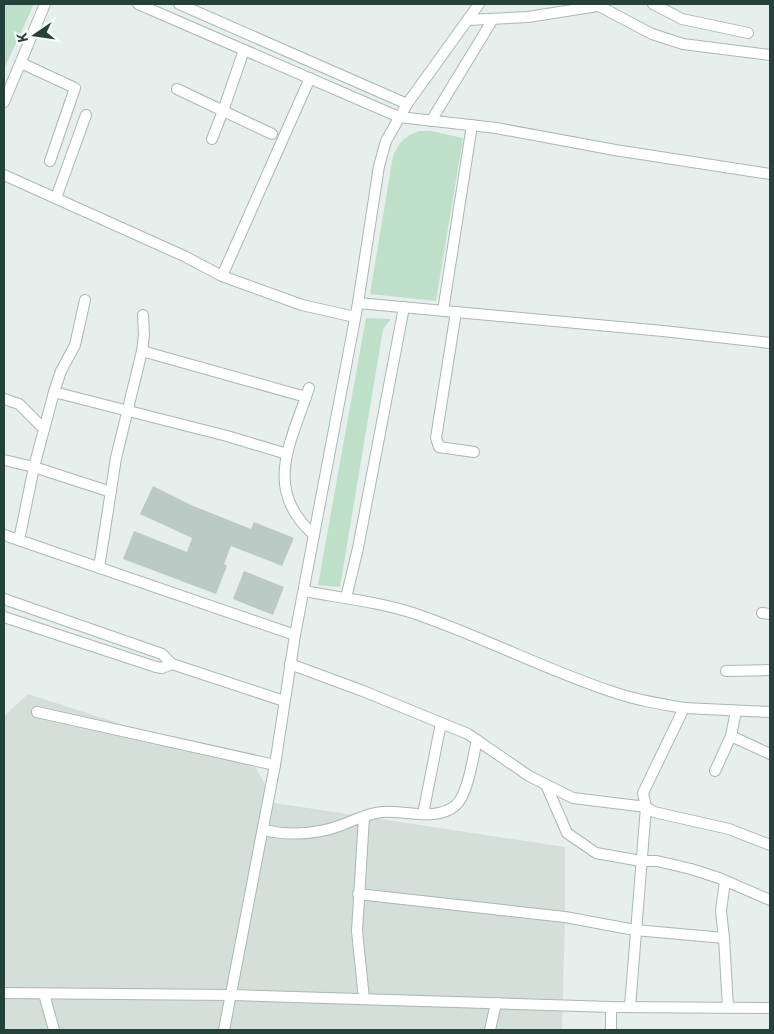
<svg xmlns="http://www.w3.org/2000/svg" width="774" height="1034" viewBox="0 0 774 1034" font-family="'Noto Sans',sans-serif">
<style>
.built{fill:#d4dfda}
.green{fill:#bfe0c8}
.building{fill:#bbcac4}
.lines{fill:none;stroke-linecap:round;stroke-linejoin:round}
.minor-casing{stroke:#a8b8b2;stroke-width:12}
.minor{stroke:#fff;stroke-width:10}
</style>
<rect width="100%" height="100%" fill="#e6efeb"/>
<path class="built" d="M28,694l228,74 19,35 290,44v70l-3,113h-558v-303l1,-12z"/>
<g class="green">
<path d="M4,4h30l-30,65z"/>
<path d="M419,131h12l32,7 -27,163 -66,-7 23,-138c6,-14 12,-20 26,-25z"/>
<path d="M366,318l25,1 -8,10 -43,258 -22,-2z"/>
</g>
<g class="building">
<path d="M153,486l38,19 60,24 3,-7 40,16 -12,28 -51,-20 -7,18 3,2 -11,28 -93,-35 11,-28 53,21 5,-14 -52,-24z"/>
<path d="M244,571l40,16 -11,28 -40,-16z"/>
</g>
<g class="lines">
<g class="minor-casing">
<g id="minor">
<path d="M138,4l261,113 97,11 119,22 155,24"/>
<path d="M179,4l228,100"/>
<path d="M653,4l29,15 66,14"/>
<path d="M599,6l53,28 31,10 87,11"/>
<path d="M468,20l60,-3 76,-12"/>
<path d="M21,63l54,25 -25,73"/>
<path d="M177,89l95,45"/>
<path d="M4,102l41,-98"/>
<path d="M431,121l62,-102"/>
<path d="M212,139l11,-28 21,-61"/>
<path d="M4,175l180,81 38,20 80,29 53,12"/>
<path d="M56,198l30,-83"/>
<path d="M222,276l88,-198"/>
<path d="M358,303l305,28 107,12"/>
<path d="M443,311l29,-186"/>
<path d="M456,312l-20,126 3,9 35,5"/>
<path d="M142,351l164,46"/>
<path d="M309,388c-18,55 -47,101 5,147"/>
<path d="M54,392l173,44 60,18"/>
<path d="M4,399l15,5 25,25"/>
<path d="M4,460l30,7 77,25"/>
<path d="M4,535l291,100"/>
<path d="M19,540l15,-73 20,-75 7,-21 14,-26 10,-45"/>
<path d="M99,568l17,-110 26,-107 2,-16 -1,-20"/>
<path d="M304,591c37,7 76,11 112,23 67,23 130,56 197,78 23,8 47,12 71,16l-41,85 3,14 -16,200"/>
<path d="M346,598l12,-50 46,-241"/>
<path d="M4,599l158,55 10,10 112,37"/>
<path d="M762,613l8,1"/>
<path d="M4,617l152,50 6,1 10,-4"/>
<path d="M290,664l73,27 105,43 61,42 44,22 73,9 8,5 75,17 41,16"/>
<path d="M726,671l44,-1"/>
<path d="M684,708l86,4"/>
<path d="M736,711l-5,25 39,18"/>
<path d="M37,712l238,53"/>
<path d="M715,771l16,-35"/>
<path d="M547,787l20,46 29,20 45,8h16l34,8 28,9 51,22"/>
<path d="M423,814l18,-91"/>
<path d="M364,817l-7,114 7,68"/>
<path d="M263,830c27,6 52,5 79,-5 12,-5 26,-12 40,-13 23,-2 55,10 74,-7 12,-11 17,-48 21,-65"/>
<path d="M358,894l207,23 70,13 89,8 -3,-27 4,-30"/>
<path d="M724,938l4,70"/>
<path d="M4,993l228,2 379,12 159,1"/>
<path d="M44,994l10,36"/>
<path d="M224,1030l51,-265 20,-130 63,-332 21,-137 7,-25 21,-37 72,-100"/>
<path d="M490,1030l6,-27"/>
<path d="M611,1030v-23"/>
</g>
</g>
<use href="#minor" class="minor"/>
</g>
<rect width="774" height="1034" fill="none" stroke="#24423a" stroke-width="10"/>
<g transform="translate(35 35) rotate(257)" stroke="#f7fbf9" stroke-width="4" paint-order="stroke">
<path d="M0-4L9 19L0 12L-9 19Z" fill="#24423a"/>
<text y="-8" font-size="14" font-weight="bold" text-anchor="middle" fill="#24423a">K</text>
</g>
</svg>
